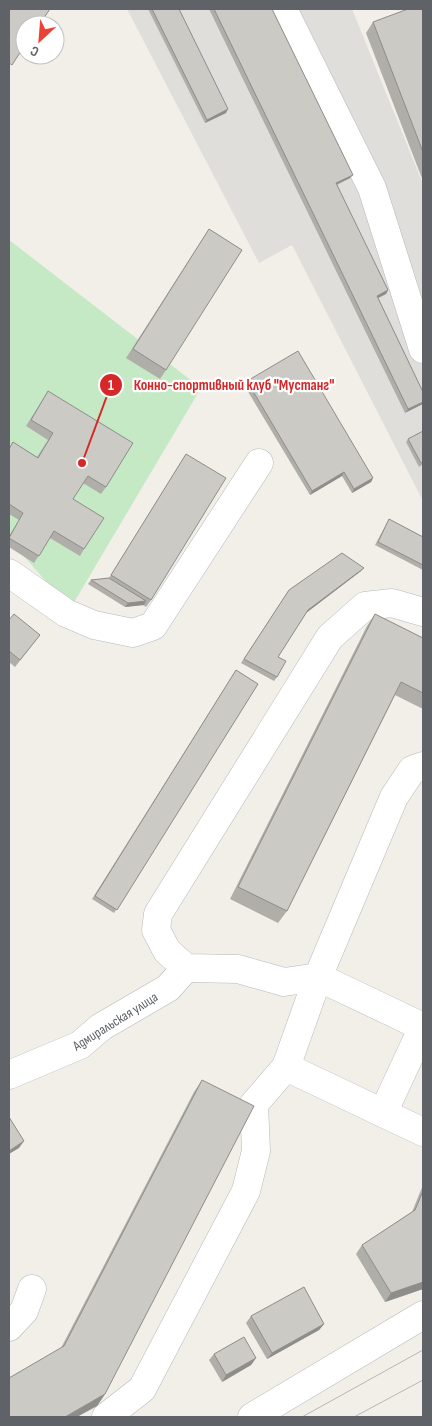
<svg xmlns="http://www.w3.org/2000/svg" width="432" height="1426" viewBox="0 0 432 1426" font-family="'Sofia Sans Condensed',sans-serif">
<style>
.industrial{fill:#e0deda}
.green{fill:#c5e8c5}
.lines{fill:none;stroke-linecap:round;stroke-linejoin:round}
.minor-casing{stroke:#b5b8bc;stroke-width:29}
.minor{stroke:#fff;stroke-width:28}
.tram{stroke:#b6b7b8;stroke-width:1}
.wall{fill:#afaea9}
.shaded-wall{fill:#8f8d8a}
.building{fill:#cccac5;stroke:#8f8d8a}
.labels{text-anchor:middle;stroke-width:4.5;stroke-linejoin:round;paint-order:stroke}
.street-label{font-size:14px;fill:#5f6368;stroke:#fff}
.leader{fill:none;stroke:#d62828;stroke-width:2}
.callout-dot{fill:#d62828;stroke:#fff;stroke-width:2}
.mark-label{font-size:15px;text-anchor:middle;font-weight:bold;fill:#fff}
.callout-label{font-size:15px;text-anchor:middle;font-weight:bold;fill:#d62828;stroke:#fff;stroke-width:4.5;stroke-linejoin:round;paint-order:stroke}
</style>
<rect width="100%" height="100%" fill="#f1efe8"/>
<path class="industrial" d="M127,9h225l71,175v314l-1,1 -130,-254 -33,18z"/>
<path class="green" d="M9,240l192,148 -131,221 -61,-70z"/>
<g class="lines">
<g class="minor-casing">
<g id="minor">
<path d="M283,9l89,179 51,161"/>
<path d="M9,573l57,40 28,12 39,8 20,-7 106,-163"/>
<path d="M423,612l-31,-9 -27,3 -35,31 -172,277 -2,16 11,21 19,17 52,1 46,13 34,-5 105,50"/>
<path d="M423,766l-11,4 -18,27 -76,180 -32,90 137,65"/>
<path d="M9,1075l71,-30 21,-18 67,-39 18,-20"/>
<path d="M383,1113l40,-86"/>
<path d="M9,1327l15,-16 8,-22"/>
<path d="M106,1417l36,-28 104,-198 10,-40 -2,-47 32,-37"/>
<path d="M252,1417l171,-102"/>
</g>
</g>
<use href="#minor" class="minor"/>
<g class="tram">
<path d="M302,1417l121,-67"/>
<path d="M354,1417l69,-37"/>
</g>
</g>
<g class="wall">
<path d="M148,9h31l47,104 -21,10z"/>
<path d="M209,9h63l78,169 -13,7 51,105 -2,4 -8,4 45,94 -18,21z"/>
<path d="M423,9v172l-57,-148 7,-11z"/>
<path d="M209,229l-43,141 -6,9 -34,-21z"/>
<path d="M247,381l126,97 -2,4 -19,11 -10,-17 -32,19 -66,-110z"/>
<path d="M48,391l58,96 -5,7 -18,-11 -10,16 11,50 -4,7 -30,-18 -16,25 -25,-16v-11l10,-16 -10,-6v-66l4,-6 24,15 11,-17 -22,-14z"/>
<path d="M423,431v33l-4,3 -13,-25 2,-3z"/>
<path d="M186,454l-35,146 -5,7 -3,-2 -18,2 -37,-23 3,-4 18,-2z"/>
<path d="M389,519l34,18v33l-48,-25z"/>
<path d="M361,571l-55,42 -28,44 -1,20 -3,4 -33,-18 48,-73z"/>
<path d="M375,614l48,24v71l-28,-14 -108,216 -9,12 -48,-24 137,-273z"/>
<path d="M9,620l31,15 -25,32 -6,-5z"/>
<path d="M236,670l22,14 -144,229 -22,-14z"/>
<path d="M202,1080l-97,314 -8,12 -36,-58 133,-256z"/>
<path d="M423,1185v104l-38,13 -29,-48 6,-9 50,-33z"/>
<path d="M251,1316l73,8 -5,6 -52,29 -21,-36z"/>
<path d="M214,1354l42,4 -5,7 -29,17 -13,-22z"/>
</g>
<g class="shaded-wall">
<path d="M228,109l-2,4 -21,10 2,-3z"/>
<path d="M353,175l-3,3 -17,8 3,-3z"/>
<path d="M388,290l-2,4 -12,6 3,-4z"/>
<path d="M423,402v2l-18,9 3,-4z"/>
<path d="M344,472l-2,4 -32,19 2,-4z"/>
<path d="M373,478l-2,4 -19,11 2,-4z"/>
<path d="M364,568l-3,3 -55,42 2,-3z"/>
<path d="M146,601l-2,4 -19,2 3,-4z"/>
<path d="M24,1141l-5,7 -10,6v-3z"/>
<path d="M423,1282v7l-38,13 6,-9z"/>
<path d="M324,1324l-5,6 -52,29 5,-6z"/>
<path d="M256,1358l-5,7 -29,17 4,-7z"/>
<path d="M105,1394l-8,12 -20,11h-12z"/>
</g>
<g class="building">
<path d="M9,9h41l-11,16h-14v20l-13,20 -3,-2z"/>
<path d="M152,9h27l49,100 -21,11z"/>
<path d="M214,9h58l81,166 -17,8 52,107 -11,6 46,96v10l-15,7z"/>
<path d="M408,9h15v143l-50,-130z"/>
<path d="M209,229l33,21 -76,120 -33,-21z"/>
<path d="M298,351l75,127 -19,11 -10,-17 -32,19 -65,-110z"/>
<path d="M48,391l85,52 -27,44 -18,-11 -15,23 31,19 -20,31 -30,-18 -15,25 -30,-18 14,-25 -14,-9v-55l4,-7 25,16 15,-25 -22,-13z"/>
<path d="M423,431v31l-2,1 -13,-24z"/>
<path d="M186,454l40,24 -75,122 -40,-25z"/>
<path d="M389,519l34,18v28l-45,-23z"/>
<path d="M342,553l22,15 -56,42 -30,47 8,4 -9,16 -33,-18 45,-69z"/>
<path d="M109,578l37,23 -18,2 -37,-23z"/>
<path d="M14,614l26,21 -20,25 -11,-9v-31z"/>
<path d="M375,614l48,24v55l-22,-11 -114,229 -49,-24z"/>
<path d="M236,670l22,14 -141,226 -22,-14z"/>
<path d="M202,1080l52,26 -149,288 -40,23h-56v-39l55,-32z"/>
<path d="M9,1117l15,24 -15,10z"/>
<path d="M423,1191v91l-32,11 -29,-48 53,-35z"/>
<path d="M304,1287l20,37 -52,29 -21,-37z"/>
<path d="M244,1337l12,21 -30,17 -12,-21z"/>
</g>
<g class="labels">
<g class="street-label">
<text transform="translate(115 1021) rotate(-32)" y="5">Адмиральская улица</text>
</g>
</g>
<path class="leader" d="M82 463L111 385"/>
<g class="callout-dot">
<circle cx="82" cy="463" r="5"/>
<circle cx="111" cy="385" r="12"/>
</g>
<g class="mark-label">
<text x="111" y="390">1</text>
</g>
<g class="callout-label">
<text x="234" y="390">Конно-спортивный клуб "Мустанг"</text>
</g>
<rect width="432" height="1426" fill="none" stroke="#5f6368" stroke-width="20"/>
<g transform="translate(40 40) rotate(206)"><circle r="24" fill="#ffffff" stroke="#bfc1c3"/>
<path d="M0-4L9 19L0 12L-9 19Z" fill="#ea4335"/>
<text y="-8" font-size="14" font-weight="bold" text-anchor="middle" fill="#5f6368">С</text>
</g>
</svg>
